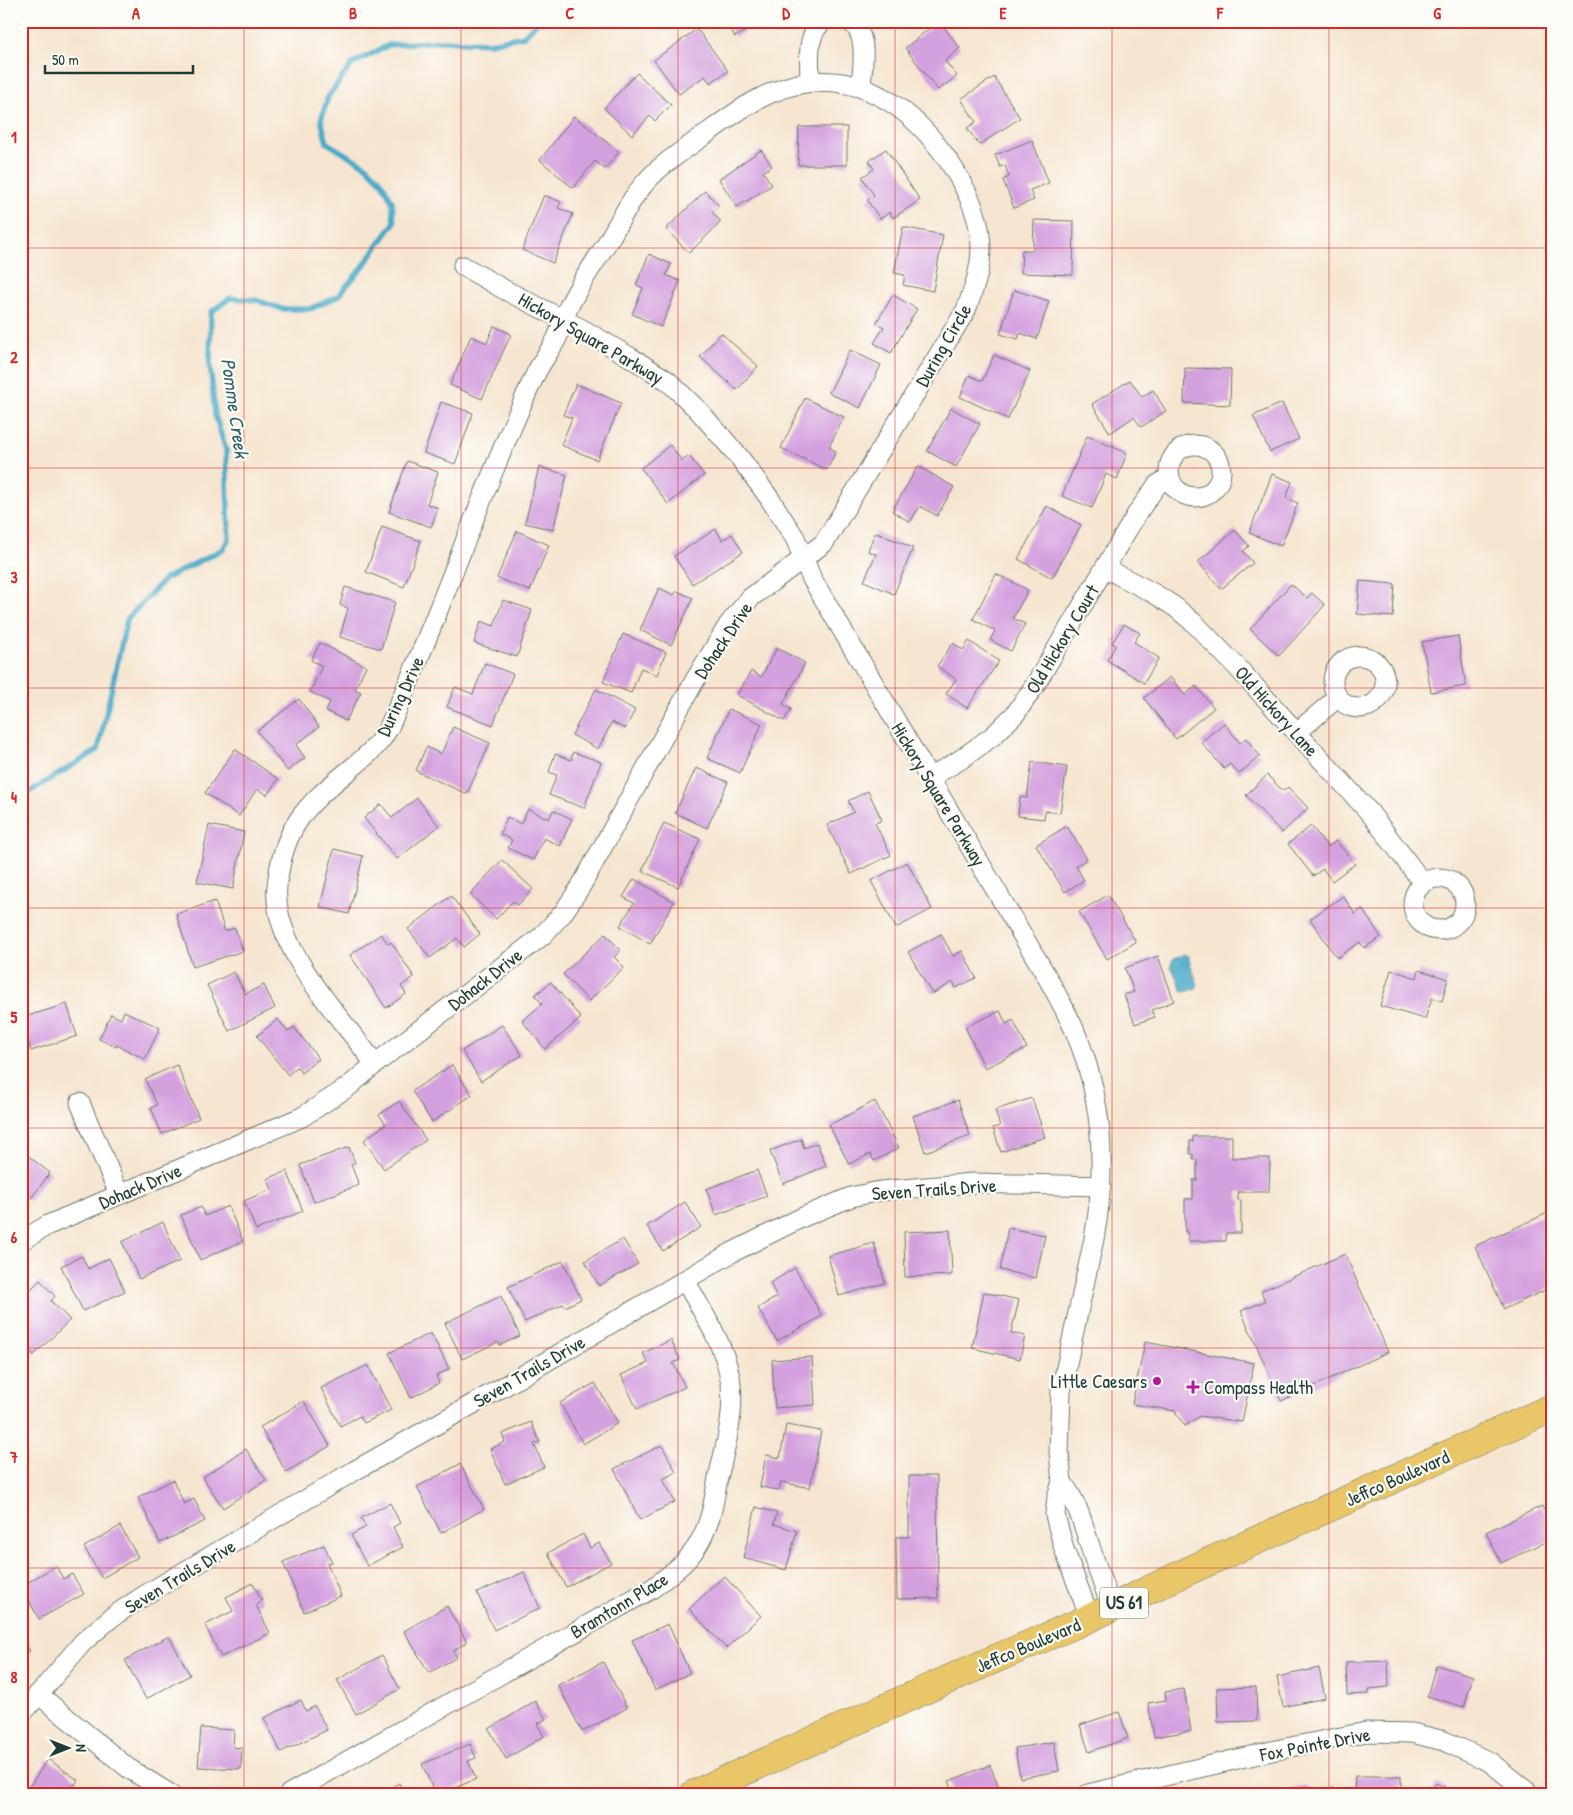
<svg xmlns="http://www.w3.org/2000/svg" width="1573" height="1815" viewBox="0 0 1573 1815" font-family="'Patrick Hand',sans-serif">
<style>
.water{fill:#48aac8;stroke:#34747e}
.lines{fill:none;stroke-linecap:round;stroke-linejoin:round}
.stream{stroke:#48aac8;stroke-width:5.5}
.building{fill:#d4a1df}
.street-casing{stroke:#6a786b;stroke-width:21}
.primary-casing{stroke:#6a786b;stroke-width:29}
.street{stroke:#fff;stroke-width:19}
.primary{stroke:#e9c769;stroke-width:28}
.grid{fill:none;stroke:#d62828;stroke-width:1;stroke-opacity:0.55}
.poi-dot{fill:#b5179e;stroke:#fdfcf7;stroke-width:2}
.labels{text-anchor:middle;stroke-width:4.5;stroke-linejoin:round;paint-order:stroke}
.shield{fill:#fdfcf7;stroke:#62766e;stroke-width:1}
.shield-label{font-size:18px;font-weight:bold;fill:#1f3d34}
.street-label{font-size:19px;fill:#1f3d34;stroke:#fdfcf7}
.poi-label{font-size:19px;fill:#1f3d34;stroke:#fdfcf7;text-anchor:end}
.water-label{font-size:20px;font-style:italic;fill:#2d6368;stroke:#fdfcf7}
.neatline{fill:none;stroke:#d62828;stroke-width:2}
.grid-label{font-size:16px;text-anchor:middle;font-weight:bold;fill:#d62828}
</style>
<rect width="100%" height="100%" fill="#fdfcf7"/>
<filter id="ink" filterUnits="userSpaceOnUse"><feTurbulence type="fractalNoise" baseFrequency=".02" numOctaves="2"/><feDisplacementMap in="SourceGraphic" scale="10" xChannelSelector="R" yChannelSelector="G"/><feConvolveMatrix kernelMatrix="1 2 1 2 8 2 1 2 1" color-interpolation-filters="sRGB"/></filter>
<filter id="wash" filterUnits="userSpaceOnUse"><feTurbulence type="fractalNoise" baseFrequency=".0096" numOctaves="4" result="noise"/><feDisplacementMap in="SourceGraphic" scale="20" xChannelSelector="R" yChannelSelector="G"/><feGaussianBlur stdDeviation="1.12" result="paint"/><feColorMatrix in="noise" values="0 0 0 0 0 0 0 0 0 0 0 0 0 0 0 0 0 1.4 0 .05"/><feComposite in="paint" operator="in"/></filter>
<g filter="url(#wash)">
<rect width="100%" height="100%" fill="#f6e5d0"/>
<path class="water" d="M1184,954l5,2v4l9,25 -3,4 -10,3 -3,-2 -11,-24 2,-7 9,-3z"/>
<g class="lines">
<path class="stream" d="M21,797l77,-47 29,-131 38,-40 58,-30 6,-11 -3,-88 -11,-35 -5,-52 1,-51 19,-14 26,2 26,9h28l27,-12 25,-29 32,-45 -2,-22 -11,-20 -15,-15 -39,-23 -6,-23 7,-23 24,-33 37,-19 52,-4 49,2 34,-7 14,-15"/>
</g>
<g id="blocks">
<g class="building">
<path d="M727,21h38l-30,16z"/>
<path d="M939,21l21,27 -15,13 12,15 -19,14 -33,-42z"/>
<path d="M697,29l31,42 -18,12 -5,-7 -26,18 -25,-34z"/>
<path d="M637,73l34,32 -16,16 -5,-5 -18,19 -28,-27z"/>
<path d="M994,77l26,41 -41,27 -12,-17 9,-6 -15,-23z"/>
<path d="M574,116l45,36 -14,17 -10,-8 -22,27 -33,-28z"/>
<path d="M799,127h48v38h-49z"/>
<path d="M1032,140l17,43 -19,7 4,10 -20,8 -11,-28 6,-3 -4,-12 -5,2 -5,-12z"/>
<path d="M886,149l34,51 -27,18 -3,-6 -10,7 -13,-19 7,-5 -12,-18 12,-8 -5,-8z"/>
<path d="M761,150l11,16 -9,6 9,13 -35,22 -18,-28z"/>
<path d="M705,191l14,15 -7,6 9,10 -32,31 -23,-24z"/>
<path d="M544,195l17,7 -3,6 15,6 -20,49 -31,-13z"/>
<path d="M1034,220l40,1 -1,54 -52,-2 1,-23h11z"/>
<path d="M903,227l40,8 -10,56 -30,-6 2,-10 -11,-2z"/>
<path d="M649,254l22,10 -5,11 14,6 -19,46 -29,-13 11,-26 -7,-3z"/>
<path d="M1014,290l35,11 -12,38 -17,-6 -2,6 -18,-5z"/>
<path d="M893,295l24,14 -26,44 -17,-10 10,-16 -8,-4z"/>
<path d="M494,326l17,8 -29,65 -32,-14 21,-49 16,7z"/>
<path d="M721,333l37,33 -21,24 -37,-33z"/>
<path d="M850,350l31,15 -21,43 -31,-15z"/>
<path d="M994,355l36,16 -22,48 -48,-22 9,-22 13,6z"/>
<path d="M1185,368l46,1 -1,36 -46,-2z"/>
<path d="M1130,380l12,17 11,-7 13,21 -25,16 -7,-10 -24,16 -18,-29z"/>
<path d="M576,384l45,19 -24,57 -36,-15 11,-27 -9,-3z"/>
<path d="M805,398l39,19 -15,30 7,4 -9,19 -46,-22z"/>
<path d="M441,402l32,11 -18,51 -31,-11z"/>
<path d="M1282,403l17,36 -29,13 -17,-36z"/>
<path d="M951,408l29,16 -24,43 -29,-16z"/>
<path d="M1087,436l40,17 -10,26 -11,-5 -14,34 -30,-12z"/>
<path d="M670,445l12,16 7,-5 15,19 -36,29 -27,-36z"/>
<path d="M407,461l31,11 -11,32 11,4 -7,19 -42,-15z"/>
<path d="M918,466l36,21 -17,29 -17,-10 -10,16 -18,-11z"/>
<path d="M539,467l28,8 -14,55 -28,-7z"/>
<path d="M1272,474l20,8 -6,16 12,5 -17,43 -32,-13z"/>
<path d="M1047,506l34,19 -29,53 -34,-19z"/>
<path d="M382,527l39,14 -17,46 -38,-15z"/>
<path d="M716,529l6,11 10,-6 11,18 -51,32 -18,-28z"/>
<path d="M1235,530l14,16 -6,5 10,12 -32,26 -23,-27z"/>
<path d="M517,531l32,14 -19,46 -33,-13z"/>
<path d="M875,532l38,16 -19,46 -30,-13 12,-27 -8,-3z"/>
<path d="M996,574l32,16 -15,28 12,6 -14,27 -21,-11 5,-9 -22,-12z"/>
<path d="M1360,581l35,3 -2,33 -36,-3z"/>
<path d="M1291,584l16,14 5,-5 13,12 -46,51 -29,-27z"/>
<path d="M345,587l50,15 -14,47 -41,-12 8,-29 -8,-3z"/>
<path d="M659,588l15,7 3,-4 16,7 -22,47 -31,-15z"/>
<path d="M503,600l29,10 -15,47 -43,-14 7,-22 13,5z"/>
<path d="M1124,624l16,9 -6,9 25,16 -15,25 -37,-23 9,-15 -4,-2z"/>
<path d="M623,634l43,18 -9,23 -16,-7 -10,25 -28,-11z"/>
<path d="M1458,636l8,50 -35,6 -9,-50z"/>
<path d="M969,641l30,20 -32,47 -21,-14 10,-15 -19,-13 16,-23 10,7z"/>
<path d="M320,643l46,23 -11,23 6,3 -15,29 -20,-10 4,-9 -20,-10 12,-26 -11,-6z"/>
<path d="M777,648l28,15 -22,41 8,5 -7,12 -47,-26 14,-24 10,6z"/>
<path d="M485,663l28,11 -20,51 -46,-18 8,-20 18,7z"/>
<path d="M1170,677l15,18 11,-9 18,22 -38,31 -32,-41z"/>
<path d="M596,689l39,21 -10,19 -13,-7 -14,27 -26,-14z"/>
<path d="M299,699l20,28 -23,18 9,13 -18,13 -30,-40z"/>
<path d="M729,709l33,15 -22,49 -33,-15z"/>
<path d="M1224,723l16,20 6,-5 14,18 -21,18 -9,-10 -6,5 -23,-27z"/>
<path d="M453,727l37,16 -23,51 -51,-23 10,-24 15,7z"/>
<path d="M235,749l43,30 -11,16 -10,-6 -18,27 -34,-23z"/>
<path d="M573,752l28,10 -17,46 -35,-13 8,-20 -8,-3 6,-18 16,6z"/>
<path d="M1032,762l35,5 -7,46 -15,-2 -1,8 -26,-3 2,-19 7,1z"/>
<path d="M696,768l32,14 -21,46 -32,-15z"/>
<path d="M1267,775l16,16 5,-4 20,21 -26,25 -36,-38z"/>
<path d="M868,791l14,29 -7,3 16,32 -40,19 -24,-49 27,-13 -6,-11z"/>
<path d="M417,798l22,28 -42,33 -33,-41 17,-14 11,14z"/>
<path d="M528,809l21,10 4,-9 19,9 -12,27 -16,-8 -11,22 -25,-12 4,-8 -12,-6 7,-17 14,7z"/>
<path d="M664,823l36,16 -22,48 -36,-16z"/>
<path d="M209,825l35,7 -11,57 -36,-7z"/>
<path d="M1067,826l20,33 -11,7 8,14 -19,12 -29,-47z"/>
<path d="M1311,826l17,21 8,-6 19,23 -23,17 -9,-12 -10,7 -25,-32z"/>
<path d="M334,849l29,7 -14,58 -29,-7z"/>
<path d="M502,860l31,29 -15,16 -5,-4 -17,18 -26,-25z"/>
<path d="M907,862l25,47 -36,19 -25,-47z"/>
<path d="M634,879l40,23 -24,42 -30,-18 14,-23 -11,-6z"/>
<path d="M1108,895l28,47 -29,17 -28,-47z"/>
<path d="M451,896l29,38 -16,13 -7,-9 -27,20 -22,-29z"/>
<path d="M1343,896l12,18 7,-5 19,28 -17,11 -4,-6 -23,16 -27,-39z"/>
<path d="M215,901l10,30 10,-3 8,23 -50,16 -17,-53z"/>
<path d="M381,934l7,10 3,-2 23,35 -13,9 5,8 -20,14 -36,-53z"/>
<path d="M605,934l16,16 -7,7 10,10 -35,34 -26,-27z"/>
<path d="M941,934l12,22 9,-5 14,27 -20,10 -3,-6 -21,12 -24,-42z"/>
<path d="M1158,956l16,45 -22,9 3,7 -20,7 -11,-29 10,-3 -9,-24z"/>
<path d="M1391,970l26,8 2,-8 29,9 -6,22 -10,-3 -7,21 -45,-13z"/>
<path d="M234,972l11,22 19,-9 11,23 -46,23 -22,-46z"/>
<path d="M551,982l30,36 -36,31 -23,-28 20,-17 -7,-9z"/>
<path d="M67,1004l10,32 -46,15 -10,-33z"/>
<path d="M124,1011l36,17 -15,31 -28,-14 -1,2 -17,-8 12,-25 10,5z"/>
<path d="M1000,1011l6,13 7,-4 14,28 -42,20 -20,-41z"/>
<path d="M278,1019l10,13 6,-5 25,32 -18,14 -4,-6 -9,8 -31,-39z"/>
<path d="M502,1025l20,30 -41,26 -19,-30z"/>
<path d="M177,1065l22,53 -37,16 -11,-26 6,-3 -12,-26z"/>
<path d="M452,1065l20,30 -40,27 -20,-31z"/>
<path d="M1032,1098l13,39 -44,15 -8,-24 7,-2 -5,-16z"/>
<path d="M958,1100l12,36 -45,16 -12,-36z"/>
<path d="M399,1101l27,39 -42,29 -20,-29 22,-16 -7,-9z"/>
<path d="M875,1101l24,47 -25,13 -4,-7 -21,10 -20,-39z"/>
<path d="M1193,1136h39v22h38l-1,34h-31v8h3v33h-15v8h-38v-9h-3v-33h8v-19h4v-21h-4v-5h-3v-13h3z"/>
<path d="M801,1139l3,9 13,-5 9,23 -43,18 -13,-33z"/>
<path d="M349,1147l6,16 -4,2 8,20 -45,17 -14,-37z"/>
<path d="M21,1150l29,23 -21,28 -8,-6z"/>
<path d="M757,1170l10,26 -51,19 -10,-26z"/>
<path d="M287,1171l16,40 -47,19 -12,-29 28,-12 -5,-10z"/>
<path d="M685,1202l16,25 -38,24 -16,-25z"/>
<path d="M228,1206l15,35 -43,19 -19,-45 20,-8 4,9z"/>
<path d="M1552,1211v76l-48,22 -29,-63z"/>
<path d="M163,1222l17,39 -41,18 -17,-37z"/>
<path d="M1008,1228l37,7 -9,43 -36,-8z"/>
<path d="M950,1230l2,45 -47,2 -1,-45z"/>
<path d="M623,1239l15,25 -39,22 -14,-25z"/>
<path d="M874,1243l11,40 -46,13 -11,-40z"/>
<path d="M1345,1254l43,98 -107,49 -40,-90 24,-10 -4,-10z"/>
<path d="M82,1256l6,13 21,-11 16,33 -42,20 -22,-45z"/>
<path d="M563,1261l18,38 -16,8 -2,-3 -38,18 -17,-35z"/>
<path d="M795,1268l27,48 -45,25 -19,-33 19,-11 -7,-14z"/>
<path d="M40,1280l15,16 -4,5 19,19 -36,35 -13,-14v-27l5,-5 -5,-5v-5z"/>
<path d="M984,1292l35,8 -8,33 14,3 -5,23 -48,-11z"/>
<path d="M501,1296l19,40 -20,9 -2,-3 -36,17 -17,-36z"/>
<path d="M431,1333l18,36 -13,7 3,7 -28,15 -22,-45z"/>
<path d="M671,1340l9,20 -7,3 12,24 -48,22 -16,-34 27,-12 -5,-10z"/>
<path d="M1145,1342l109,21 -12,59 -42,-6 -15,10 -9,-12v-3l-44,-7z"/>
<path d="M812,1357l3,48 -40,3 -3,-48z"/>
<path d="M21,1360l5,5 -5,6z"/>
<path d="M368,1365l23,45 -27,13 -4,-7 -20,10 -19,-38z"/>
<path d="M595,1383l23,40 -35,21 -23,-41z"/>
<path d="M304,1401l26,45 -44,26 -26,-45z"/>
<path d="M531,1422l9,20 -6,2 10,23 -39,17 -15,-35 15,-7 -3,-8z"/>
<path d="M786,1425l35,6 -11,57 -29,-6 -2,8 -19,-3 6,-32 14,3z"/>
<path d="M662,1445l14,27 -13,7 12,23 -35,18 -26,-51z"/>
<path d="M246,1449l20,31 -43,28 -20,-31z"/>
<path d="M460,1464l24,45 -43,24 -24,-46z"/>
<path d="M909,1476h28l1,122 -41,1 -1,-62h13z"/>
<path d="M173,1480l11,24 10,-5 11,22 -45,22 -22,-46z"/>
<path d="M390,1503l10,20 -7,4 10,20 -36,19 -16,-31 15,-8 -5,-9z"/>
<path d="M1542,1506l10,22v11l-51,24 -15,-31z"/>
<path d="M756,1507l21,6 -3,11 23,7 -11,39 -43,-12z"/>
<path d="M120,1526l18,31 -36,21 -18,-31z"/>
<path d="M583,1534l7,14 9,-5 12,20 -45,24 -18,-34z"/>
<path d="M324,1545l8,17 -5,1 14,33 -37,16 -21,-50z"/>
<path d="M56,1566l7,13 9,-5 12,20 -45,25 -18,-33z"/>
<path d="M524,1572l16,36 -46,22 -17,-37z"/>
<path d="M724,1576l37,40 -35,32 -37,-39z"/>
<path d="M253,1583l9,18 -6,4 14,28 -49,24 -16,-32 28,-14 -7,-14z"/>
<path d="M447,1606l20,36 -14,9 4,6 -28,16 -25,-42z"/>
<path d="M668,1624l22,49 -35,17 -23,-50z"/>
<path d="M21,1635l9,16 -9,5z"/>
<path d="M169,1636l21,39 -44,24 -21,-39z"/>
<path d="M382,1655l18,34 -44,25 -19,-34z"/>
<path d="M1388,1661l1,26 -20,2v5l-22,1 -1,-33z"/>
<path d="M603,1662l24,46 -45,24 -24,-47z"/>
<path d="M1436,1665l37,11 -9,31 -37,-11z"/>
<path d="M1319,1668l6,30 -42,9 -6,-30z"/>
<path d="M1256,1687l1,34 -39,1 -1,-34z"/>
<path d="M1184,1689l7,42 -37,6 -6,-34 18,-3 -1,-8z"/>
<path d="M301,1700l5,11 9,-5 12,24 -46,22 -17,-34z"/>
<path d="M535,1701l11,18 -9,5 7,12 -38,23 -17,-30z"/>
<path d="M1119,1712l9,26 -39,14 -9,-27z"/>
<path d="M201,1728l33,2 -1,17 9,1 -1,21 -43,-2z"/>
<path d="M1054,1742l5,29 -39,7 -5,-30z"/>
<path d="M470,1744l6,14 -8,3 8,18 -35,15h-6l-13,-30z"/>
<path d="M48,1759l30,21 -10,14h-44z"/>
<path d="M990,1765l11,27 -47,2 -5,-13z"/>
<path d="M1355,1776h46v18h-47z"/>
<path d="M399,1783l6,11h-25z"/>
<path d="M1436,1783l18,9 -1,2h-23z"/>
<path d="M1307,1786l1,6 26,-4 1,6h-46l-1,-5z"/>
</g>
</g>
</g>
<g filter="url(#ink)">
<use href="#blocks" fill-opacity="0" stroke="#6a786b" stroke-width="1"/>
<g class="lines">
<g class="street-casing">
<g id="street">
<path d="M849,21c21,13 13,46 12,66"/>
<path d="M810,82c0,-22 -5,-46 13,-61"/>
<path d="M463,266l42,24 77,39 48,28 38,24 31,30 41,47 30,41 25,39 17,41 234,396c10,18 20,36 28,54 29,67 33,139 20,210l-33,152 -2,61 3,30 -5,15 -2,18 9,34 26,69"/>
<circle cx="1195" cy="471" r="26"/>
<path d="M1105,568l50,26 20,13 19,16 43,44 133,146 53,70"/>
<circle cx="1359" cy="682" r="26"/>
<path d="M1296,733l41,-35"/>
<path d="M929,778l31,-18 34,-25 22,-22 19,-28 103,-173 19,-27 13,-8"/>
<circle cx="1439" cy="904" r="26"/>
<path d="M80,1103l39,91"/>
<path d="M21,1241l27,-16 254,-108 46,-30 27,-23 167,-128 21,-23 18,-27 114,-206 34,-56 21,-26 74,-55 142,-233c9,-24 18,-49 14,-75 -3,-24 -13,-44 -25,-64 -31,-50 -80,-95 -143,-89 -40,4 -71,26 -102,49 -15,11 -30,21 -44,32 -29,22 -41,49 -59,80 -12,19 -26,39 -36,59 -6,11 -9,24 -14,36 -6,11 -14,22 -20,33 -10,21 -19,42 -28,63 -42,97 -76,197 -120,293 -9,18 -26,32 -42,45 -42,34 -64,56 -70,114 -6,61 64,131 98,178"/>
<path d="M1062,1482c17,23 20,40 29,67 6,20 14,40 21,60"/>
<path d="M38,1694l90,74 42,26"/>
<path d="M21,1715l62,-73 29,-25 33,-22 209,-124 142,-80 235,-138 72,-36 48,-20 29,-6 93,-8 128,3"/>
<path d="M289,1794l364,-206c17,-14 35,-25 46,-45 12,-20 15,-43 19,-65 8,-34 19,-71 11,-105 -7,-33 -28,-63 -44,-93"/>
<path d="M1088,1794l188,-44 90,-18 46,1 32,8 46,21 40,32"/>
</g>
</g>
<g class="primary-casing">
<path id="primary" d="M694,1794l264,-119 132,-57 98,-47 364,-163"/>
</g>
<use href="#street" class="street"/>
<use href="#primary" class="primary"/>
</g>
</g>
<path class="grid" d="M244,21v1773M461,21v1773M678,21v1773M895,21v1773M1112,21v1773M1329,21v1773M21,248h1531M21,468h1531M21,688h1531M21,908h1531M21,1128h1531M21,1348h1531M21,1568h1531"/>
<g class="poi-dot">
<circle cx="1157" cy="1381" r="5"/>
<path d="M1190.5 1379.5h5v5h5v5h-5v5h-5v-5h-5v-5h5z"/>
</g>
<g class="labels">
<rect class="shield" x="1100" y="1587.5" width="48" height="31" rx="4"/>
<g class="shield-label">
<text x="1124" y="1609">US 61</text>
</g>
<g class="street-label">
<text transform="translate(591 338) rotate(30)" y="7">Hickory Square Parkway</text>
<text transform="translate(943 345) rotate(-60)" y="7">During Circle</text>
<text transform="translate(1062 639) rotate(-59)" y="7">Old Hickory Court</text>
<text transform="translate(723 640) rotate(-56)" y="7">Dohack Drive</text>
<text transform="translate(400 696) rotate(-65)" y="7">During Drive</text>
<text transform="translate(1277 711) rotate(48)" y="7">Old Hickory Lane</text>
<text transform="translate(939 794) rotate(59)" y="7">Hickory Square Parkway</text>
<text transform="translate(485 979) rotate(-38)" y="7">Dohack Drive</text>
<text transform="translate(140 1186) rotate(-23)" y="7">Dohack Drive</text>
<text transform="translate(934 1189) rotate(-4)" y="7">Seven Trails Drive</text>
<text transform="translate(529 1371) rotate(-30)" y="7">Seven Trails Drive</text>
<text transform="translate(1397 1478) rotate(-24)" y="7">Jeffco Boulevard</text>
<text transform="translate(180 1576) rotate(-31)" y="7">Seven Trails Drive</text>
<text transform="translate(619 1605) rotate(-31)" y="7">Bramtonn Place</text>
<text transform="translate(1028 1645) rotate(-23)" y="7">Jeffco Boulevard</text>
<text transform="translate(1315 1744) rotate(-11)" y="7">Fox Pointe Drive</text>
</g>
<g class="poi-label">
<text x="1147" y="1388">Little Caesars</text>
<text x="1204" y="1394" text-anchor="start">Compass Health</text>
</g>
<g class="water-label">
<text transform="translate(235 408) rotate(82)" y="7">Pomme Creek</text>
</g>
</g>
<rect width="1573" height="1815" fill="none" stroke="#fdfcf7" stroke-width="55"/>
<g transform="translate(68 1748) rotate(90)" stroke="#fdfcf7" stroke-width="4" paint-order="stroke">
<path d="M0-4L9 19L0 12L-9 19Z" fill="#1f3d34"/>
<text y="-8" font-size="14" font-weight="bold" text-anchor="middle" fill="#1f3d34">N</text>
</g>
<path d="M45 65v8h148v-8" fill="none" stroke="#1f3d34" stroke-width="2.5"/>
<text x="52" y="65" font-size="15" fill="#1f3d34" stroke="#fdfcf7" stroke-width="4" paint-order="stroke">50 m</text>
<rect x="28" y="28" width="1518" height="1760" class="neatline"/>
<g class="grid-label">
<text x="136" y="19">A</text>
<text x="353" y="19">B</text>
<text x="570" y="19">C</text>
<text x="786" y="19">D</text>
<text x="1003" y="19">E</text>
<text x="1220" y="19">F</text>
<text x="1437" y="19">G</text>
<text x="14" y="143">1</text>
<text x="14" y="363">2</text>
<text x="14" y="583">3</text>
<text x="14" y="803">4</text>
<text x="14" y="1023">5</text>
<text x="14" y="1243">6</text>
<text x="14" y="1463">7</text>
<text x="14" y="1683">8</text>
</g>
</svg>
